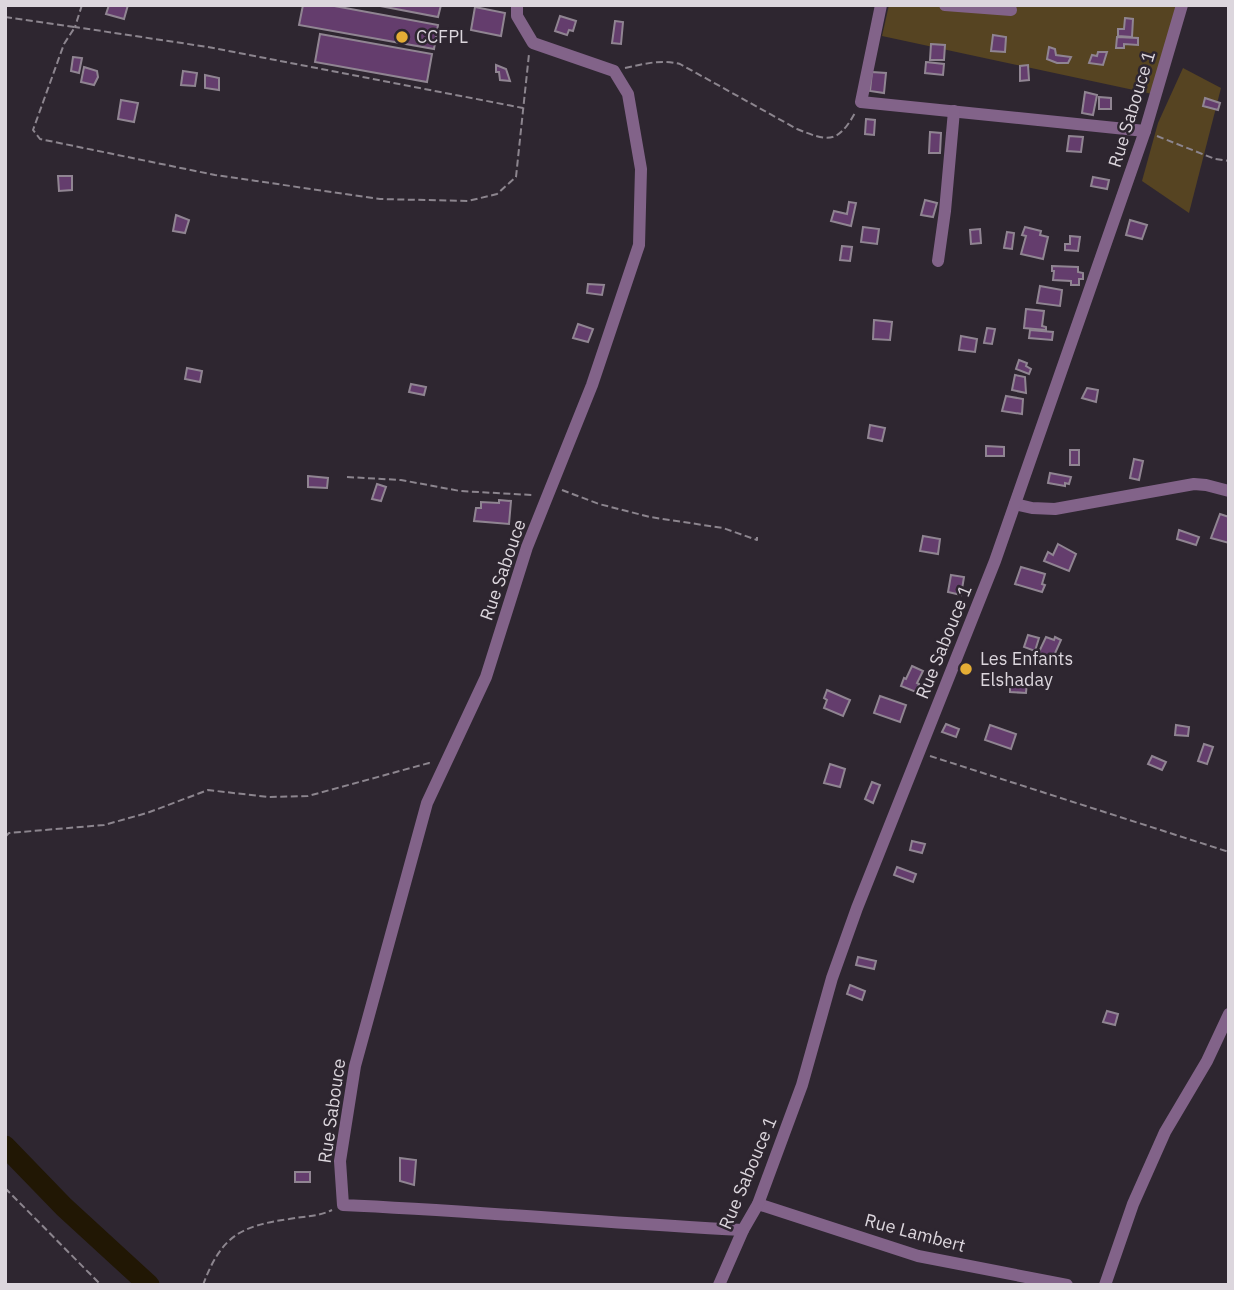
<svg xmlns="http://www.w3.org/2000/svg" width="1234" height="1290" viewBox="0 0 1234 1290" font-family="'IBM Plex Sans',sans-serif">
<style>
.green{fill:#564422}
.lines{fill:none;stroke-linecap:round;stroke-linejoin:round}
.river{stroke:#211704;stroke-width:21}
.building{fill:#643d6d;stroke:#908592;stroke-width:2}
.path{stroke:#8c858e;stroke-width:2;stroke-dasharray:7 3.5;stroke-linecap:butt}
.minor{stroke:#826389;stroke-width:12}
.poi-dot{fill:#e5ad35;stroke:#2e2630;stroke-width:2.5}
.labels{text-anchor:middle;stroke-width:5;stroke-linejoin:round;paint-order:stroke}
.poi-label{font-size:18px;fill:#dcd6dd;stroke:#2e2630;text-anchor:start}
.street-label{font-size:18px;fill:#dcd6dd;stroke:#2e2630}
</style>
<rect width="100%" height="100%" fill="#2e2630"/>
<g class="green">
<path d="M889,5h293l-25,90 -275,-59z"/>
<path d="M1183,68l38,20 -32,125 -47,-32 16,-58z"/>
</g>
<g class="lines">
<path class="river" d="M5,1146l59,61 85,78"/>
</g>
<g class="building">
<path d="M109,5h19l-4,14 -18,-5z"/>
<path d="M303,5h26l109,20 -4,24 -135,-24z"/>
<path d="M375,5h66l-3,12z"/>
<path d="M475,7l30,6 -4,23 -30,-6z"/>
<path d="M560,16l16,5 -3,10 -4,-1 -2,5 -12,-4z"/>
<path d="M1125,18l8,1 -1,18 -14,-1v-7h6z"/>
<path d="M615,21l8,1 -2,22 -9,-1z"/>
<path d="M320,34l112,20 -5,28 -112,-20z"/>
<path d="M993,35l13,2 -1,15 -14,-1z"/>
<path d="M1117,37l21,1v7l-14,-1v4h-8z"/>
<path d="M931,44l14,1 -1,15h-14z"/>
<path d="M1049,47l6,2 1,6 15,2 -3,6h-11l-10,-4z"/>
<path d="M1098,52h9l-4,13 -14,-2 3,-8 5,1z"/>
<path d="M73,57l9,1 -3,15 -8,-2z"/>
<path d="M926,62l18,2 -1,11 -18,-2z"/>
<path d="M496,65l10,4 4,12 -10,-1 -1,-8h-3z"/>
<path d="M1028,65l1,15 -9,1v-15z"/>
<path d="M84,67l13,4 1,6 -4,8 -13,-3z"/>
<path d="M183,71l14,2 -2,13 -14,-1z"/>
<path d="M872,72l14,1 -2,20 -14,-2z"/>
<path d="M205,75l14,3v12l-14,-2z"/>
<path d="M1085,92l12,3 -4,20 -11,-2z"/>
<path d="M1099,97l12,1v11h-12z"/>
<path d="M1205,98l15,5 -2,7 -15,-4z"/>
<path d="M121,100l17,3 -4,19 -16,-3z"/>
<path d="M866,119l9,1 -1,15 -9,-1z"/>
<path d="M930,132l11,1 -1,20h-11z"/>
<path d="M1069,136l14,1 -2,15 -14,-1z"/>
<path d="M58,176h14v14l-13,1z"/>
<path d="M1093,177l16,3 -2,9 -16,-3z"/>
<path d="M925,200l12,3 -4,14 -12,-2z"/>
<path d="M849,202l7,1 -5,23 -20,-5 3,-10 13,3z"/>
<path d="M176,215l13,5 -4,13 -12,-2z"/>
<path d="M1130,220l17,5 -5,14 -16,-4z"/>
<path d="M863,227l16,2 -2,15 -16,-2z"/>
<path d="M1025,227l16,4 -1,4 8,2 -5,22 -22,-5 5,-18 -4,-1z"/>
<path d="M980,229l1,14 -10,1 -1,-14z"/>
<path d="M1007,232l7,1 -2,16 -8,-1z"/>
<path d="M1070,236l10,1 -2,14 -13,-1v-6h5z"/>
<path d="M842,246l10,1 -2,14 -10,-1z"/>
<path d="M1052,266l26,1v5l5,1v6h-4v6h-8v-4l-18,-1 1,-9h-2z"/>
<path d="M588,284l16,1 -2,10 -15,-2z"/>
<path d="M1040,286l22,4 -2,16 -23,-3z"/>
<path d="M1026,309l18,2 -2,15 4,1v3l-22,-2z"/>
<path d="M874,320l18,2 -2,18 -17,-1z"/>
<path d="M578,324l15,5 -5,13 -15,-4z"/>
<path d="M987,328l8,1 -3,15 -8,-1z"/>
<path d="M1030,330l23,2 -1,8 -23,-2z"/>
<path d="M961,336l16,3 -2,13 -16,-2z"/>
<path d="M1019,360l8,3 -1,3 5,3 -2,5 -13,-5z"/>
<path d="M187,368l15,3 -2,11 -15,-3z"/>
<path d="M1015,375l10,2 1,16 -14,-3z"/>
<path d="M411,384l15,3 -2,8 -15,-3z"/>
<path d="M1087,388l11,2 -2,12 -14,-4z"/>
<path d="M1006,396l17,3 -1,15 -20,-3z"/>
<path d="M870,425l15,3 -3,13 -14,-3z"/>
<path d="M986,446l18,1v9h-18z"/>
<rect x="1070" y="450" width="9" height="15"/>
<path d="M1134,459l9,2 -4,19 -9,-2z"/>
<path d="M1050,473l21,4 -2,7 -4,-1v3l-17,-3z"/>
<path d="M308,476l20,2 -1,10 -19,-1z"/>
<path d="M377,484l9,3 -5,14 -9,-2z"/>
<path d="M499,500l12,1 -2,23 -35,-3 2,-13h5v-6l18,1z"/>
<path d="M1220,514l9,3v26l-18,-5z"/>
<path d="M1179,530l20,7 -3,8 -19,-6z"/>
<path d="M923,536l17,3 -2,15 -18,-3z"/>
<path d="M1058,544l18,10 -7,17 -25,-10 4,-9 5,3z"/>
<path d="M1021,567l24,7 -3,10 3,1 -3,7 -27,-8z"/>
<path d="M951,575l13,2 -3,18 -13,-3z"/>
<path d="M1028,635l11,3 -4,13 -11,-4z"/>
<path d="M1046,637l8,3 1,-3 6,3 -9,20 -14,-6z"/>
<path d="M912,666l11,5 -6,12 2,1 -3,8 -15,-6 3,-8 2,1z"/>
<path d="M1010,681l17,1 -1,11 -16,-1z"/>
<path d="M827,690l23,10 -7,16 -19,-8 3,-8 -3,-2z"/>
<path d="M880,696l26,9 -6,17 -26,-9z"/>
<path d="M946,724l13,5 -3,8 -14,-5z"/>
<path d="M990,725l26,9 -5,15 -26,-9z"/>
<path d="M1176,725l13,2 -1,9 -13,-1z"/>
<path d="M1204,744l9,3 -6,17 -9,-3z"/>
<path d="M1152,756l14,6 -4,8 -14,-6z"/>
<path d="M830,764l15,5 -5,18 -16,-4z"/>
<path d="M872,782l8,3 -7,18 -8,-4z"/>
<path d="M912,841l13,3 -3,9 -12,-3z"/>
<path d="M897,867l19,7 -3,8 -19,-7z"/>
<path d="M858,957l18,4 -2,8 -18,-4z"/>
<path d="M850,985l15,6 -3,9 -15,-6z"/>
<path d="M1107,1011l11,3 -3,11 -12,-3z"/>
<path d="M400,1158l16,2 -2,25 -14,-4z"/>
<rect x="295" y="1172" width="15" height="10"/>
</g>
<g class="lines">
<g class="path">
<path d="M82,5l-7,22 133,20 315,61"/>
<path d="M5,17l70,10 -11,17 -31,86 7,9 175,36 165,24 88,2 29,-7 19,-17 13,-123"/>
<path d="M625,68c19,-4 36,-9 55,-4l117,65c30,12 40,16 58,-16"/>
<path d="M1157,136l58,23 14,2"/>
<path d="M347,477l54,3 59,11 72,4"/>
<path d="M562,490l37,14 51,13 73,11 34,12v-3"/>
<path d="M930,756l299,96"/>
<path d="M5,837l4,-4 95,-8 43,-12 61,-23 60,7 40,-1 121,-33 3,1"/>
<path d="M5,1188l96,97"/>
<path d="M203,1285c18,-48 36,-59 86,-66 17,-3 28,-2 43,-9"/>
</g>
<g class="minor">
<path d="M517,5v11l16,27 81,28 14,23 13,75 -2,76 -47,140 -65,162 -41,130 -59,126 -72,263 -15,95 3,44c133,6 267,18 400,25"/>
<path d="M881,5l-20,97 284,29"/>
<path d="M945,5l66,5"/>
<path d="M938,261l7,-50 9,-100"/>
<path d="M1015,504l17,4 23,1 139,-25 12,1 23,6"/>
<path d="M758,1204l160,52 149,29"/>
<path d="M719,1285l24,-55 15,-26 44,-119 30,-107 25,-70 138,-347 150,-430 37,-126"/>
<path d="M1105,1285l28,-81 32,-72 42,-71 22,-47"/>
</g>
</g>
<g class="poi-dot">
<circle cx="402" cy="37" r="7"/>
<circle cx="966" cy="669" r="7"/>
</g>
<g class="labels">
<g class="poi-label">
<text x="416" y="43">CCFPL</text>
<text x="980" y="665">Les Enfants<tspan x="980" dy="21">Elshaday</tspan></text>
</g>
<g class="street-label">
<text transform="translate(1132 109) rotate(-73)" y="6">Rue Sabouce 1</text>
<text transform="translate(503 570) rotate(-71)" y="6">Rue Sabouce</text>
<text transform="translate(944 642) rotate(-68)" y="6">Rue Sabouce 1</text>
<text transform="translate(332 1111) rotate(-82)" y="6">Rue Sabouce</text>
<text transform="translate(748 1173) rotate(-67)" y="6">Rue Sabouce 1</text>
<text transform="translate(915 1233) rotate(15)" y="6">Rue Lambert</text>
</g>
</g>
<rect width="1234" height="1290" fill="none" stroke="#dcd6dd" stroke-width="14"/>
</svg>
